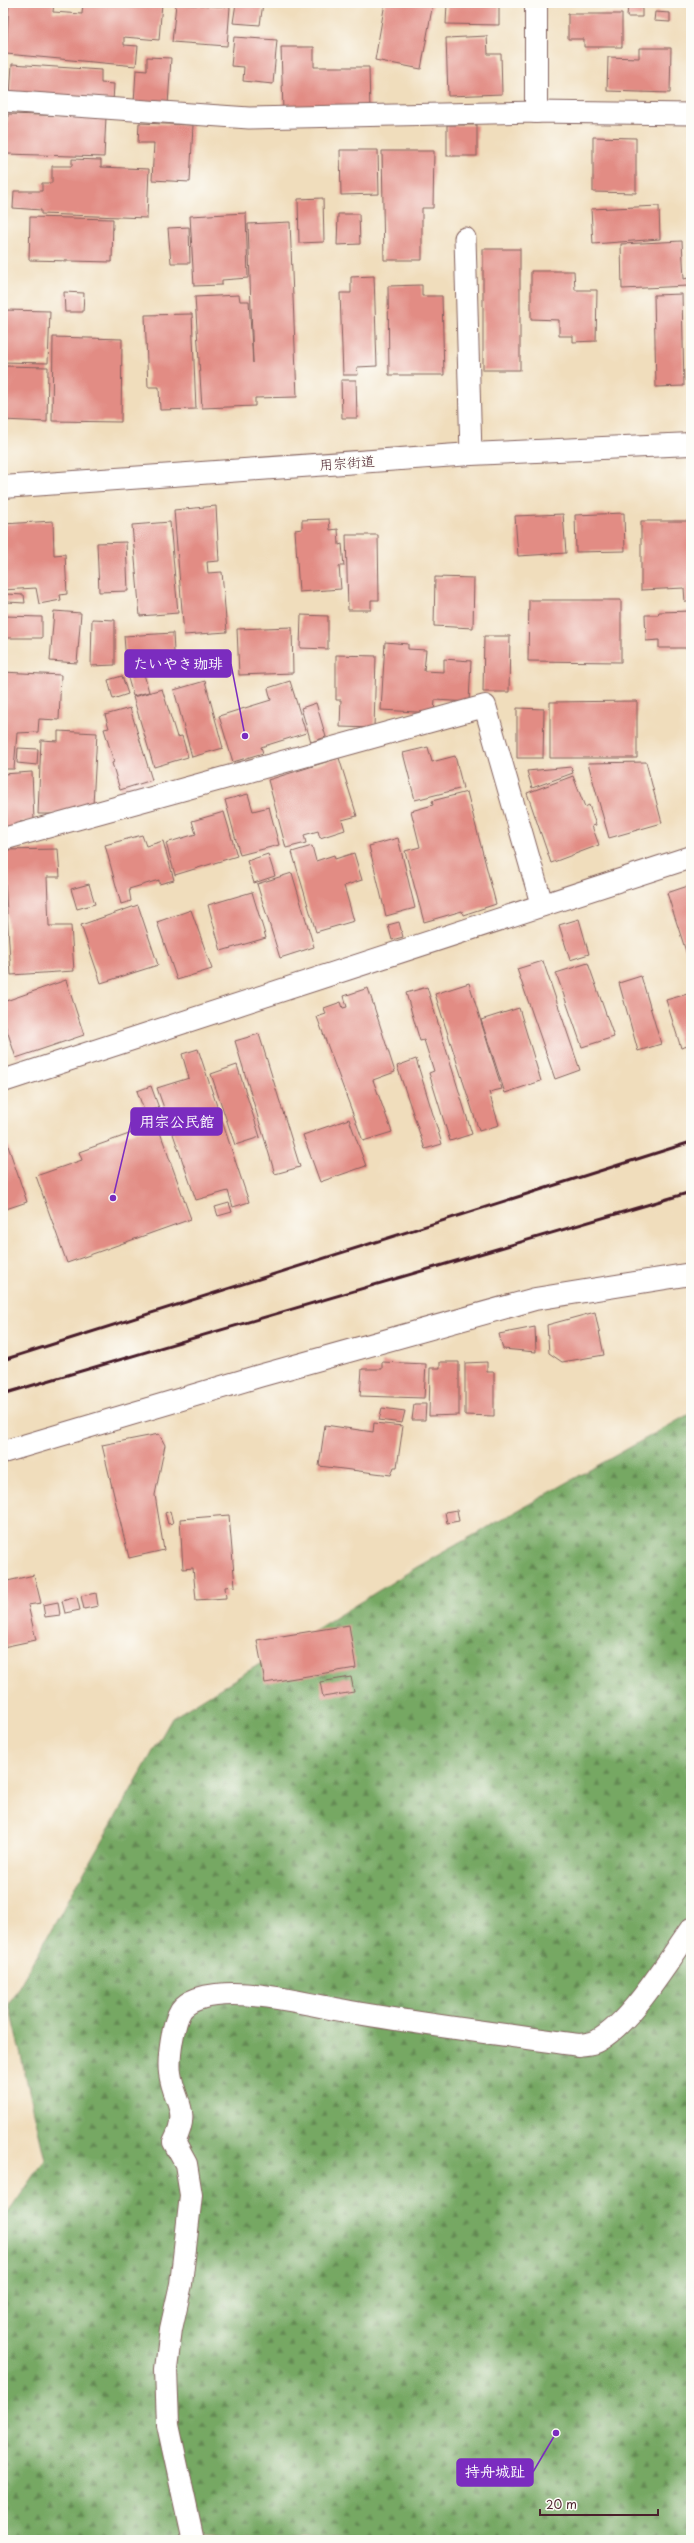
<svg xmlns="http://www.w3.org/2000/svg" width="694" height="2543" viewBox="0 0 694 2543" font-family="'Playpen Sans','Klee One',sans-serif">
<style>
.forest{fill:url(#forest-firs);stroke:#606447}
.building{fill:#e28c84}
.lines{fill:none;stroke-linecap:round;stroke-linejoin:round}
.lane-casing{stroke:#84625e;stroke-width:23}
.street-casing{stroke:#84625e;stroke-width:24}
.secondary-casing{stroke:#84625e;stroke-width:24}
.lane{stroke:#fff;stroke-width:21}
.street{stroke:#fff;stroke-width:22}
.secondary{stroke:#fff;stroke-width:22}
.rail{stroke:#4a1f2b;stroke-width:3}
.labels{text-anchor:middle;stroke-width:3;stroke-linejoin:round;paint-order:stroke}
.street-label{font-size:14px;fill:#4a1f2b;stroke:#fdfcf7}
.leader{fill:none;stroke:#7b2cbf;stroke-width:1.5}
.callout-dot{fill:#7b2cbf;stroke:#fdfcf7;stroke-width:1.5}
.callout{fill:#7b2cbf;stroke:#7b2cbf;stroke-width:1.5}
.callout-label{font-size:15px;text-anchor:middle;font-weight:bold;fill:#fff}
</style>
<defs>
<pattern id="forest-firs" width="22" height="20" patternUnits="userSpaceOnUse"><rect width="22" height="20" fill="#76a863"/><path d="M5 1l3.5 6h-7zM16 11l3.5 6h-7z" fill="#638852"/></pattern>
</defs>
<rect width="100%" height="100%" fill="#fdfcf7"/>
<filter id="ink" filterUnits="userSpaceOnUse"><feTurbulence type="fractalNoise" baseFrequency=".025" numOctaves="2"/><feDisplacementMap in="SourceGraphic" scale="8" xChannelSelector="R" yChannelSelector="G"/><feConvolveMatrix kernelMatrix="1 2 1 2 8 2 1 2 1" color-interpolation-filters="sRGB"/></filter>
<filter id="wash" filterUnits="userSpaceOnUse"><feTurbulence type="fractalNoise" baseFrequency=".012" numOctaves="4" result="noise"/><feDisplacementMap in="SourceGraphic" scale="16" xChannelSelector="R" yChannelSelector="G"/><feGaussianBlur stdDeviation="0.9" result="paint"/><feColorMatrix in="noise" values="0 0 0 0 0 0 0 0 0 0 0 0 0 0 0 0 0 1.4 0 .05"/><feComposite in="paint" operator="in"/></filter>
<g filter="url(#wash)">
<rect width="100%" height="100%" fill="#f0ddbc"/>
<path class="forest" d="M691,1413v1127h-688v-320l42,-60 -36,-156 163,-286 245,-151z"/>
<g id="blocks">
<g class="building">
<path d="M9,3h45l-1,9 29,2 1,-11h79l-3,37 -35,-3v8l14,1 -2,20 -130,-12z"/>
<path d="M236,3h27l-3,22 -27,-2z"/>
<path d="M298,3h23v4z"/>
<path d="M385,3h48l-12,66 -46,-9z"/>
<path d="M447,3h52v22l-53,-1z"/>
<path d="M628,3h14v14h-15z"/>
<path d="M176,4l54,3 -3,39 -55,-4z"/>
<path d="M655,12l15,1v9l-16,-1z"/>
<path d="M568,14h54v33h-38v-8h-16z"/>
<path d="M487,36l1,18h13l1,40 -54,2 -2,-58z"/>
<path d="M234,37l43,3 -4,44 -30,-3 1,-14 -13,-1z"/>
<path d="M281,47h33v20h55l1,44 -87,1z"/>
<path d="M639,48h32l-1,45 -63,-2 1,-34 31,1z"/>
<path d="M147,57l24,1 -3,47 -34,-2 2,-33 11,1z"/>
<path d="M12,64l89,6v13l13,1 -1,18 -103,-7z"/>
<path d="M8,114l98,3 -2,40 -97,-3z"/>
<path d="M139,123l54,2 -3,57 -38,-2 2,-37h-16z"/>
<rect x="447" y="125" width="30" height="31"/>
<path d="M593,137l43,1v55l-43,-1z"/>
<path d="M340,150h38l1,44 -38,1z"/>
<path d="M382,151h52l-1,57h-11v52h-38z"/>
<path d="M72,159l29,1v7l48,2 -2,49 -106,-4v-4l-28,-2 1,-17h28v-8h10v-17h20z"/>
<path d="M323,198l1,44 -25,1 -1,-44z"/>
<path d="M659,206l1,33 -67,5 -2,-35z"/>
<path d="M246,213l2,65 -26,2v5l-28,1 -4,-70z"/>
<path d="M338,214h21l1,30 -23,1z"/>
<path d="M30,217l83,2 -1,43 -83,-2z"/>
<path d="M290,222l7,175 -42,1v8l-53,2 -7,-111 44,-2 1,6h9l4,62 -5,-139z"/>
<path d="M189,227l1,36h-19l-3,-35z"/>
<path d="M682,241l2,38 4,-1v8l-66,3 -1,-45z"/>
<rect x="483" y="249" width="37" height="121"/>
<path d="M531,271h43l1,19h22l-1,51 -23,1v-6h-14v-16l-28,-1z"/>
<path d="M374,276l3,90 -20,1 1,8h-15l-3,-82h11v-16z"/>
<path d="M422,285v11h20l2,79h-55l-1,-89z"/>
<path d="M64,292l20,1 -1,19h-18z"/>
<path d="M682,294l2,92 -28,1 -2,-92z"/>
<path d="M5,310l45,1 -2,52 -45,-1z"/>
<path d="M192,314l4,95 -36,1 -1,-23h-11l-3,-72z"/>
<path d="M53,337l69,2 -1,83 -69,-1z"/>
<path d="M4,366l44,1 -1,55 -44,-2z"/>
<path d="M341,380h15l1,38h-15z"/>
<path d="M216,506l3,55 -12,1 1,11 14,-1 5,60 -43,3 -10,-125z"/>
<path d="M624,513l1,38 -49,1 -1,-37z"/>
<path d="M563,514l3,39 -48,3 -3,-40z"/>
<path d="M329,519l1,11 8,-1 1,16 3,-1 2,22h-5l2,23 -42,3 -4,-62 7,-1v-9z"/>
<path d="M53,521l1,34 11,-1 2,40 -7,1 1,5 -22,4 -3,-16 -33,2v-66z"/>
<path d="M641,521h50v81h-6l-1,-14 -43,2z"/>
<path d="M170,522l8,91 -38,3 -8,-91z"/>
<path d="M346,535h32l1,65h-8v10h-23z"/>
<path d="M126,542l2,49 -29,1 -2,-49z"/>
<path d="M435,577l39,1 -1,50 -39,-2z"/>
<path d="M6,594l18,1 1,8 -18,-1z"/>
<path d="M529,600h92v62l-93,-1z"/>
<path d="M54,611l27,2 -4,50 -27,-2z"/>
<path d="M691,611v37h-32v-8l-13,1 -1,-26h13l1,-3z"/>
<path d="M301,615l27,1v33l-28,-1z"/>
<path d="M3,616l39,1v21h-39z"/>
<path d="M92,619l23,1v45l-24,1z"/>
<path d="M292,627l1,46 -54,2 -2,-46z"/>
<path d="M173,633l2,38 -48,4 -3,-39z"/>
<path d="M484,636h26l-1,56h-26z"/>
<path d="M385,642l23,2v5l18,1 -2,21 20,1v-13l27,2 -2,41 -34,-2 -1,13 -53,-3z"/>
<path d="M336,655l40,1 -2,72 -34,-1 1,-27h-5z"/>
<path d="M3,672l58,3 -2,45 -20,-1 -1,13 -21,1 -3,36h-11z"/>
<path d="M144,674l5,18 -16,4 -5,-18z"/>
<path d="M122,676l6,18 -15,5 -5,-19z"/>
<path d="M205,681l18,67 -31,9 -18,-67z"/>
<path d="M290,681l16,52 -45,14 2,6 -30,9 -14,-46 52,-16 -3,-12z"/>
<path d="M162,689l15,48 5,-1 6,21 -34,10 -21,-70z"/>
<path d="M637,701v57h-87v-56z"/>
<path d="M316,703l10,34 -15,5 -10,-34z"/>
<path d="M130,708l22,72 -32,10 -8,-27 2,-1 -10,-33 5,-1 -4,-13z"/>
<path d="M517,708l27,1 -1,49h-26z"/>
<path d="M58,731l39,2 -4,72 -33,9h-22l3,-74 17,1z"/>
<path d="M428,747l4,15 23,-6 8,32 -48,12 -12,-47z"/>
<path d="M18,748l20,1 -1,16 -20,-2z"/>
<path d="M339,758l18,58 -15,4 3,10 -25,8 -2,-7 -14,4 2,8 -20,5 -18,-68z"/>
<path d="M646,762l16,61 -53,15 -21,-75z"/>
<path d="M571,767l2,6 -41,15 -5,-17z"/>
<path d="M32,772l2,48 -14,2 1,4 -18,5v-57z"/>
<path d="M573,776l12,31 4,-2 7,20 -4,1 7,19 -48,18 -24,-70z"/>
<path d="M467,792l29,112 -33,11 -1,-4 -38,11 -19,-71 15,-4 -9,-36 22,-6 -1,-4z"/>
<path d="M248,794l5,17 16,-4 10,38 -39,10 -15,-55z"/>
<path d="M224,812l13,44 -62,19 -9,-32 30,-9 -4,-13z"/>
<path d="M142,835l4,11 17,-5 11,39 -15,4v-4l-30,9 2,12 -10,3 -16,-59z"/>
<path d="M398,838l17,70 -29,8 -17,-70z"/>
<path d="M312,846l4,15 18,-6 1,4 19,-6 8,27 -18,6 10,35 -38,11 -24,-80z"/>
<path d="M58,849l2,28h-13l2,49h22l3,45 -63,4 -8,-125z"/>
<path d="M268,854l7,22 -21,7 -7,-22z"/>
<path d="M292,873l22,74 -34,11 -23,-74z"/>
<path d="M89,884l6,20 -18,5 -6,-20z"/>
<path d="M691,885v82l-24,-74z"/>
<path d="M252,892l14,46 -45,13 -13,-46z"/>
<path d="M138,905l20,60 -57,18 -20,-58z"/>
<path d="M191,910l21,59 -35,11 -20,-58z"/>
<path d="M579,919l10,35 -19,6 -11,-35z"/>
<path d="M399,922l4,15 -11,3 -4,-15z"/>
<path d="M543,961l37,109 -25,9 -38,-110z"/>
<path d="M588,963l26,74 -32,10 -26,-74z"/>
<path d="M641,976l20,68 -23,7 -19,-68z"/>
<path d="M66,980l18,55 -68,23 -13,-40v-16z"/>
<path d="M469,983l33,106 -13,3 10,33 -20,6 -44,-137z"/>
<path d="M427,987l45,147 -22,7 -21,-68 5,-2 -10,-31 -4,1 -14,-48z"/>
<path d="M368,988l27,84 -22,8 19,52 -29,9 -46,-124 9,-3 -2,-6 17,-6 2,6 4,-1 -3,-11z"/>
<path d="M691,993v52l-10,3 -15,-48z"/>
<path d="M519,1008l22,73 -36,12 -24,-73z"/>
<path d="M259,1034l41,133 -25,7 -40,-133z"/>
<path d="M198,1049l51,153 -16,5 -5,-16 -32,9 -39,-112 32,-10 -7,-24z"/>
<path d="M416,1059l26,85 -17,5 -28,-83z"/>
<path d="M237,1065l23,72 -25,8 -24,-71z"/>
<path d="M151,1086l8,22 -14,5 -8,-22z"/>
<path d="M349,1119l17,47 -46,16 -17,-47z"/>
<path d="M157,1124l34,95 -124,44 -31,-87 46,-16 -3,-8z"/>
<path d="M3,1131l24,71 -24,8z"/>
<path d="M229,1203l3,9 -14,4 -3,-9z"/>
<path d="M595,1312l9,43 -42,7 -13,-9 -2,-28z"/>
<path d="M535,1327l1,25 -33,-3 -4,-15z"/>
<path d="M382,1362l44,2 -2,34 -64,-2 2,-27h20z"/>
<path d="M440,1362h19v53l-30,1 1,-48h10z"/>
<path d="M487,1362v10h7v44l-29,-1v-52z"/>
<path d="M414,1404h12l-1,16h-13z"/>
<path d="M382,1408l23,3 -3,12 -23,-3z"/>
<path d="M374,1423l29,3 -6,41h-3l-3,8 -72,-9 6,-41 48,7z"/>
<path d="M159,1434l6,11 -10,50 9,55 -35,8 -27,-113z"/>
<path d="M457,1510l2,11 -12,2 -2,-11z"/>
<path d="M170,1511l3,12 -5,1 -3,-11z"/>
<path d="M229,1515l6,71 -10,1 1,11 -30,2 -3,-32 -10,1 -3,-50z"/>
<path d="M34,1575l7,28 -13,2 8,35 -33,7v-65z"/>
<path d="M96,1593l2,13 -14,3 -3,-13z"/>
<path d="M77,1597l3,13 -15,3 -3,-12z"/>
<path d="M58,1602l2,13 -15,2 -2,-12z"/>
<path d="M349,1625l7,43 -91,15 -8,-43z"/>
<path d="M351,1677l3,15 -31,5 -3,-15z"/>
</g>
</g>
</g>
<g filter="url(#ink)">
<use href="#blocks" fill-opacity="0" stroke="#84625e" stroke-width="1"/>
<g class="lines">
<g class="lane-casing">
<g id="lane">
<path d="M3,101l246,17 287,-6 155,2"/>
<path d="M465,238l6,216"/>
</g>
</g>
<g class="street-casing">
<g id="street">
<path d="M536,112v-109"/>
<path d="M3,839l482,-133 57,199"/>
<path d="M3,1081l688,-224"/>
<path d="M3,1452l256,-76 276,-77 156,-25"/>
<path d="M193,2540l-25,-115 -2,-56 5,-40 10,-45 10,-89 -5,-31 -12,-22c17,-33 0,-39 -4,-69 -2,-15 3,-50 11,-63 7,-10 24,-14 35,-15 47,-5 101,12 147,19 72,12 144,21 216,31 6,-1 13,-1 18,-4 34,-18 71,-80 94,-112"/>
</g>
</g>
<g class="secondary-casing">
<path id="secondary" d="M3,487l468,-33 220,-10"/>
</g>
<use href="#lane" class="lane"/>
<use href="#street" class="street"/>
<use href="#secondary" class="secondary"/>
<g class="rail">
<path d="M3,1360l688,-218"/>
<path d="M3,1394l688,-202"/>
</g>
</g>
</g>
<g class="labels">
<g class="street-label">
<text transform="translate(347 463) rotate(-4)" y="5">用宗街道</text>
</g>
</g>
<path class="leader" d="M245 736L231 664M113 1198L131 1122M556 2433L533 2472"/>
<g class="callout-dot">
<circle cx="245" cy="736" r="4"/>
<circle cx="113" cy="1198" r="4"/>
<circle cx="556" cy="2433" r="4"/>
</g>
<g class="callout">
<rect x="125" y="650" width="106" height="27" rx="4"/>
<rect x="131" y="1108" width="91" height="27" rx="4"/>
<rect x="457" y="2459" width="76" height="27" rx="4"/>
</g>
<g class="callout-label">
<text x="178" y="669">たいやき珈琲</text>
<text x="177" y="1127">用宗公民館</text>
<text x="495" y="2477">持舟城趾</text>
</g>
<rect width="694" height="2543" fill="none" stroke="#fdfcf7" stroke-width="16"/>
<path d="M540 2509v6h118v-6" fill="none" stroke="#4a1f2b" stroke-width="2"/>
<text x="546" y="2509" font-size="12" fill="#4a1f2b" stroke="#fdfcf7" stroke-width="3" paint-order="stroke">20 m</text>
</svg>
